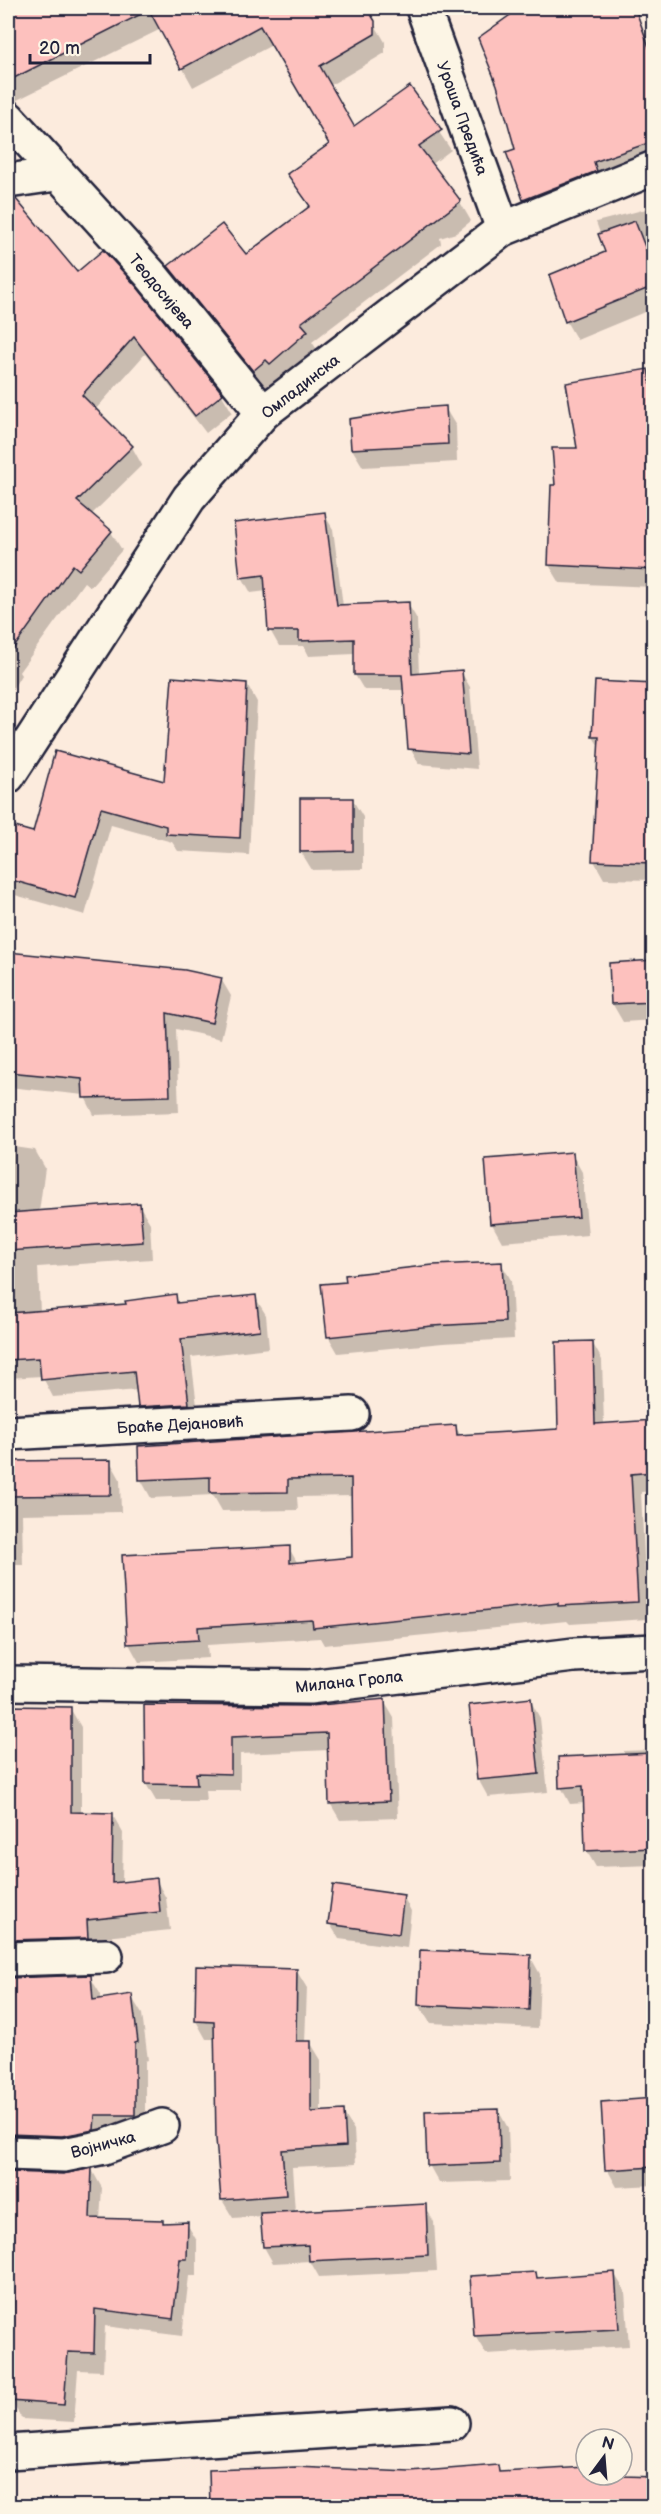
<svg xmlns="http://www.w3.org/2000/svg" width="661" height="2514" viewBox="0 0 661 2514" font-family="'Balsamiq Sans',sans-serif">
<style>
.shadow{fill:#0003}
.building{fill:#fdc1be;stroke:#22223b;stroke-width:1.5}
.lines{fill:none;stroke-linecap:round;stroke-linejoin:round}
.street-casing{stroke:#22223b;stroke-width:38}
.street{stroke:#fcf5e5;stroke-width:33}
.labels{text-anchor:middle;stroke-width:4.5;stroke-linejoin:round;paint-order:stroke}
.street-label{font-size:16px;fill:#22223b;stroke:#fcf5e5}
</style>
<rect width="100%" height="100%" fill="#fcebdd"/>
<filter id="ink" filterUnits="userSpaceOnUse"><feTurbulence type="fractalNoise" baseFrequency=".0167" numOctaves="2"/><feDisplacementMap in="SourceGraphic" scale="12" xChannelSelector="R" yChannelSelector="G"/><feConvolveMatrix kernelMatrix="1 2 1 2 8 2 1 2 1" color-interpolation-filters="sRGB"/></filter>
<g filter="url(#ink)">
<g class="shadow">
<path d="M8,8h357l20,34v11l-56,33 25,43 56,-40 41,61 -20,15 29,37 11,19 -15,12 -16,5 1,6 -129,98 6,9 -36,31 -4,-4 -13,11 -84,-104 -11,-18 75,-11 65,-48 -21,-34 42,-29 -59,-100 -79,42 -32,-58 -146,72 -7,-12z"/>
<path d="M523,8h111l20,44v111l-125,39 -11,-19 -1,-33 -19,-65 -18,-47z"/>
<path d="M20,207l57,67 145,121 10,17 -26,21 -61,-79 -50,56 37,37 10,18 -51,50 20,17 11,18 -32,37 -6,-5 -65,90 2,3 -13,22v-377l10,-14 -10,-12v-76z"/>
<path d="M654,207v111l-3,1 -4,-8 -70,29 -11,-19 41,-68 -11,-31z"/>
<path d="M654,370v217l-94,-4 -11,-18 7,-79 23,-36 -11,-66z"/>
<path d="M445,408l11,18 1,36 -94,5 -11,-18z"/>
<path d="M324,514l9,15 10,77 65,-2 9,15 2,56 42,-3 9,15 7,82 -58,-5 -9,-16 -5,-58h-41l-9,-15v-21l-46,2 -5,-10h-25l-9,-16 -3,-39 -16,2 -9,-16z"/>
<path d="M247,684l10,18 -8,153 -71,-4 -6,-9 -61,-17 -26,90 -77,-22v-54l3,-12 23,7 131,-51z"/>
<path d="M654,686v194l-50,-1 -10,-18 6,-113 -7,-11z"/>
<path d="M352,799l11,18v52l-51,1 -11,-18z"/>
<path d="M8,953l176,18 37,8 10,17 -10,43 -45,-10 3,83 -85,3 -10,-20 -76,-8z"/>
<path d="M654,962v58l-31,2 -11,-19z"/>
<path d="M8,1146l27,4 10,18 -6,44 100,-7 11,18 2,36 -114,8 2,45 87,-7 48,-9 5,9 75,-8 11,18 3,33 -78,9 8,65 -49,3 -10,-18 -2,-17 -85,7 -11,-21 -34,2z"/>
<path d="M572,1154l10,18 6,63 -86,7 -10,-18z"/>
<path d="M501,1263l10,17 3,59 -71,4 -105,10 -10,-17z"/>
<path d="M592,1342l10,18 2,65 50,-4v70l-13,1 6,127 -77,5 -3,-3 -243,24 -4,-7 -113,7 1,13 -69,4 -10,-18 160,-96 9,16 56,-6 -1,-62 -56,1 1,13 -76,1 -9,-16 -62,3 -10,-18 314,-54 6,10 99,-6z"/>
<path d="M110,1461l10,18 1,33 -99,2 1,51h-15v-102z"/>
<path d="M530,1700l10,18 8,74 -60,5 -10,-18z"/>
<path d="M384,1701l10,17 4,100 -58,2 -10,-17 -1,-53 -89,4v36h-35l1,11h-50l-10,-17v-78l163,1z"/>
<path d="M8,1708h62l11,19v87h31l11,19 -1,50 34,-3 10,18 4,32 -74,8 2,18 -90,6z"/>
<path d="M654,1750v115l-58,2 -10,-17 -1,-47 -15,1 -9,-17 63,-31v-5z"/>
<path d="M403,1896l8,15 -4,37 -68,-9 -9,-15z"/>
<path d="M530,1956l10,18 -2,54 -108,-5 -11,-18z"/>
<path d="M198,1967l98,3 11,18 -2,55 5,-1 11,18v53l22,-1 11,18 2,34 -64,3 3,45 130,-6 9,16 3,49 -118,6 -9,-16 -37,2 -9,-16 -2,-31 -29,2 -11,-18 -5,-61 -1,-100h-10l-10,-18z"/>
<path d="M90,1977l11,18v5l30,-4 11,18 6,46 -3,1v72l-137,24v-178z"/>
<path d="M654,2100v85l-37,2 -10,-18z"/>
<path d="M498,2110l10,18 2,53 -71,2 -10,-18z"/>
<path d="M92,2170l10,18 -2,32 64,5 23,-1 10,17v35h-8l-7,60 -77,-10 -2,45 -25,-1 -4,52 -52,-3 -11,-18 5,-128h-8v-100l55,2z"/>
<path d="M614,2273l11,18 4,55 -143,8 -11,-18 -3,-58 64,-4 3,5z"/>
<path d="M497,2466l4,7 85,-4v6h36v-9l6,11 26,1v28h-443l-1,-34 200,2z"/>
</g>
<g class="building">
<path d="M8,8h359l8,13v13l-55,32 34,60 56,-40 32,44 -23,16 42,55 -160,122 7,8 -38,33 -4,-4 -13,11 -85,-105 54,-42 24,30 64,-48 -23,-32 42,-30 -69,-118 -79,43 -32,-59 -141,71z"/>
<path d="M520,8h115l19,53v80l-60,21 3,9 -74,29 -17,-48 9,-3 -18,-64 -19,-47z"/>
<path d="M8,199h8l61,73 26,-22 34,37 86,107 -28,22 -61,-79 -52,58 51,51 -56,55 35,30 -33,39 -6,-5 -65,91z"/>
<path d="M635,221l19,49v16l-89,36 -16,-47 56,-23 -7,-18z"/>
<path d="M648,369l6,37v164l-106,-5 3,-80h4l-3,-37h25l-11,-65z"/>
<path d="M446,406l2,38 -97,5 -2,-30 69,-11z"/>
<path d="M325,512l12,93 72,-3 3,72 50,-4 7,84 -61,-5 -6,-74h-48v-36l-55,2v-10h-31l-4,-56 -24,3 -6,-55z"/>
<path d="M172,677l75,6 -7,155 -74,-4v-8l-65,-18 -26,90 -67,-19v-54l25,7 22,-81 109,30z"/>
<path d="M595,681l59,3v179l-62,-2 7,-124h-7z"/>
<path d="M300,798h53v53l-53,1z"/>
<path d="M8,952l177,18 37,8 -10,45 -45,-10 3,83 -87,2 -1,-19 -74,-7z"/>
<path d="M654,960v42l-43,2 -2,-41z"/>
<path d="M573,1152l6,65 -89,7 -5,-65z"/>
<path d="M140,1203l3,39 -135,9v-38z"/>
<path d="M502,1262l3,60 -73,4 -105,11 -6,-53 25,-2 -1,-7 88,-10z"/>
<path d="M176,1294l1,9 79,-8 4,35 -79,9 8,65 -51,3 -4,-36 -93,9 -2,-22 -31,2v-47l118,-9 -1,-3z"/>
<path d="M593,1341l2,83 59,-4v52l-23,2 7,128 -80,4v-3l-245,25 -1,-8 -114,7 1,13 -72,4 -5,-89 168,-9v17l62,-6 -1,-79 -63,1v13l-78,1v-16l-71,3 -1,-34 318,-21 1,10 101,-6 -2,-87z"/>
<path d="M111,1460v35l-103,1v-35z"/>
<path d="M531,1698l8,76 -62,6 -8,-75z"/>
<path d="M385,1699l4,102 -60,3 -2,-71 -96,4v37l-35,-1 1,12 -52,-1 -1,-79 165,1z"/>
<path d="M8,1706l63,1v105l42,1 -1,70 45,-5 3,34 -73,8 1,18 -80,2v-50h3l1,-83h-4z"/>
<path d="M654,1753v95l-69,3 -2,-65 -24,2 -1,-31z"/>
<path d="M333,1885l71,10 -5,39 -71,-10z"/>
<path d="M420,1950l111,5 -2,55 -111,-5z"/>
<path d="M196,1966l101,3 -1,72h15v71l33,-2 2,36 -64,4 4,45 -65,5 -5,-61 -2,-117 -19,-1z"/>
<path d="M91,1975l2,25 39,-6 6,48 -3,1v72h-40l-1,15 -32,6 -54,-2v-156z"/>
<path d="M654,2098v69l-49,3 -4,-68z"/>
<path d="M499,2109l1,54 -73,3 -2,-55z"/>
<path d="M92,2168l-2,50 73,2v3l25,-1 -1,37h-7l-7,60 -78,-10 -1,44 -26,-1 -4,53 -54,-4 5,-145 -7,-1v-83l55,2z"/>
<path d="M426,2204l2,51 -119,6 -1,-16 -45,2 -3,-34z"/>
<path d="M536,2272l1,6 78,-6 4,57 -145,7 -4,-60z"/>
<path d="M498,2465l1,7 87,-5v8h36v-9l2,10 30,1v29h-444l-1,-36 87,-3 114,5z"/>
</g>
<g class="lines">
<g class="street-casing">
<g id="street">
<path d="M423,8l80,221"/>
<path d="M8,118l143,157 112,138"/>
<path d="M8,181l48,-7"/>
<path d="M8,776l181,-278 74,-85 240,-184 151,-61"/>
<path d="M8,1433l344,-19"/>
<path d="M8,1683l301,4 265,-32 80,-4"/>
<path d="M8,1959l98,-3"/>
<path d="M8,2153l56,2 40,-8 58,-21"/>
<path d="M8,2452l444,-29"/>
</g>
</g>
<use href="#street" class="street"/>
</g>
</g>
<g class="labels">
<g class="street-label">
<text transform="translate(463 118) rotate(70)" y="6">Уроша Предића</text>
<text transform="translate(162 291) rotate(50)" y="6">Теодосијева</text>
<text transform="translate(300 386) rotate(-38)" y="6">Омладинска</text>
<text transform="translate(180 1424) rotate(-3)" y="6">Браће Дејановић</text>
<text transform="translate(349 1681) rotate(-6)" y="6">Милана Грола</text>
<text transform="translate(103 2144) rotate(-15)" y="6">Војничка</text>
</g>
</g>
<rect width="661" height="2514" fill="none" stroke="#fcf5e5" stroke-width="30"/>
<rect x="15" y="15" width="631" height="2484" fill="none" stroke="#22223b" stroke-width="2" filter="url(#ink)"/>
<g transform="translate(604 2457) rotate(16)"><circle r="28" fill="#fcf5e5" stroke="#a5a1a1" stroke-width="1.5"/>
<path d="M0-4.5L10 22L0 15L-10 22Z" fill="#22223b"/>
<text y="-9" font-size="16" font-weight="bold" text-anchor="middle" fill="#22223b">N</text>
</g>
<path d="M30 54v9h120v-9" fill="none" stroke="#22223b" stroke-width="3"/>
<text x="39" y="54" font-size="18" fill="#22223b" stroke="#fcf5e5" stroke-width="4.5" paint-order="stroke">20 m</text>
</svg>
